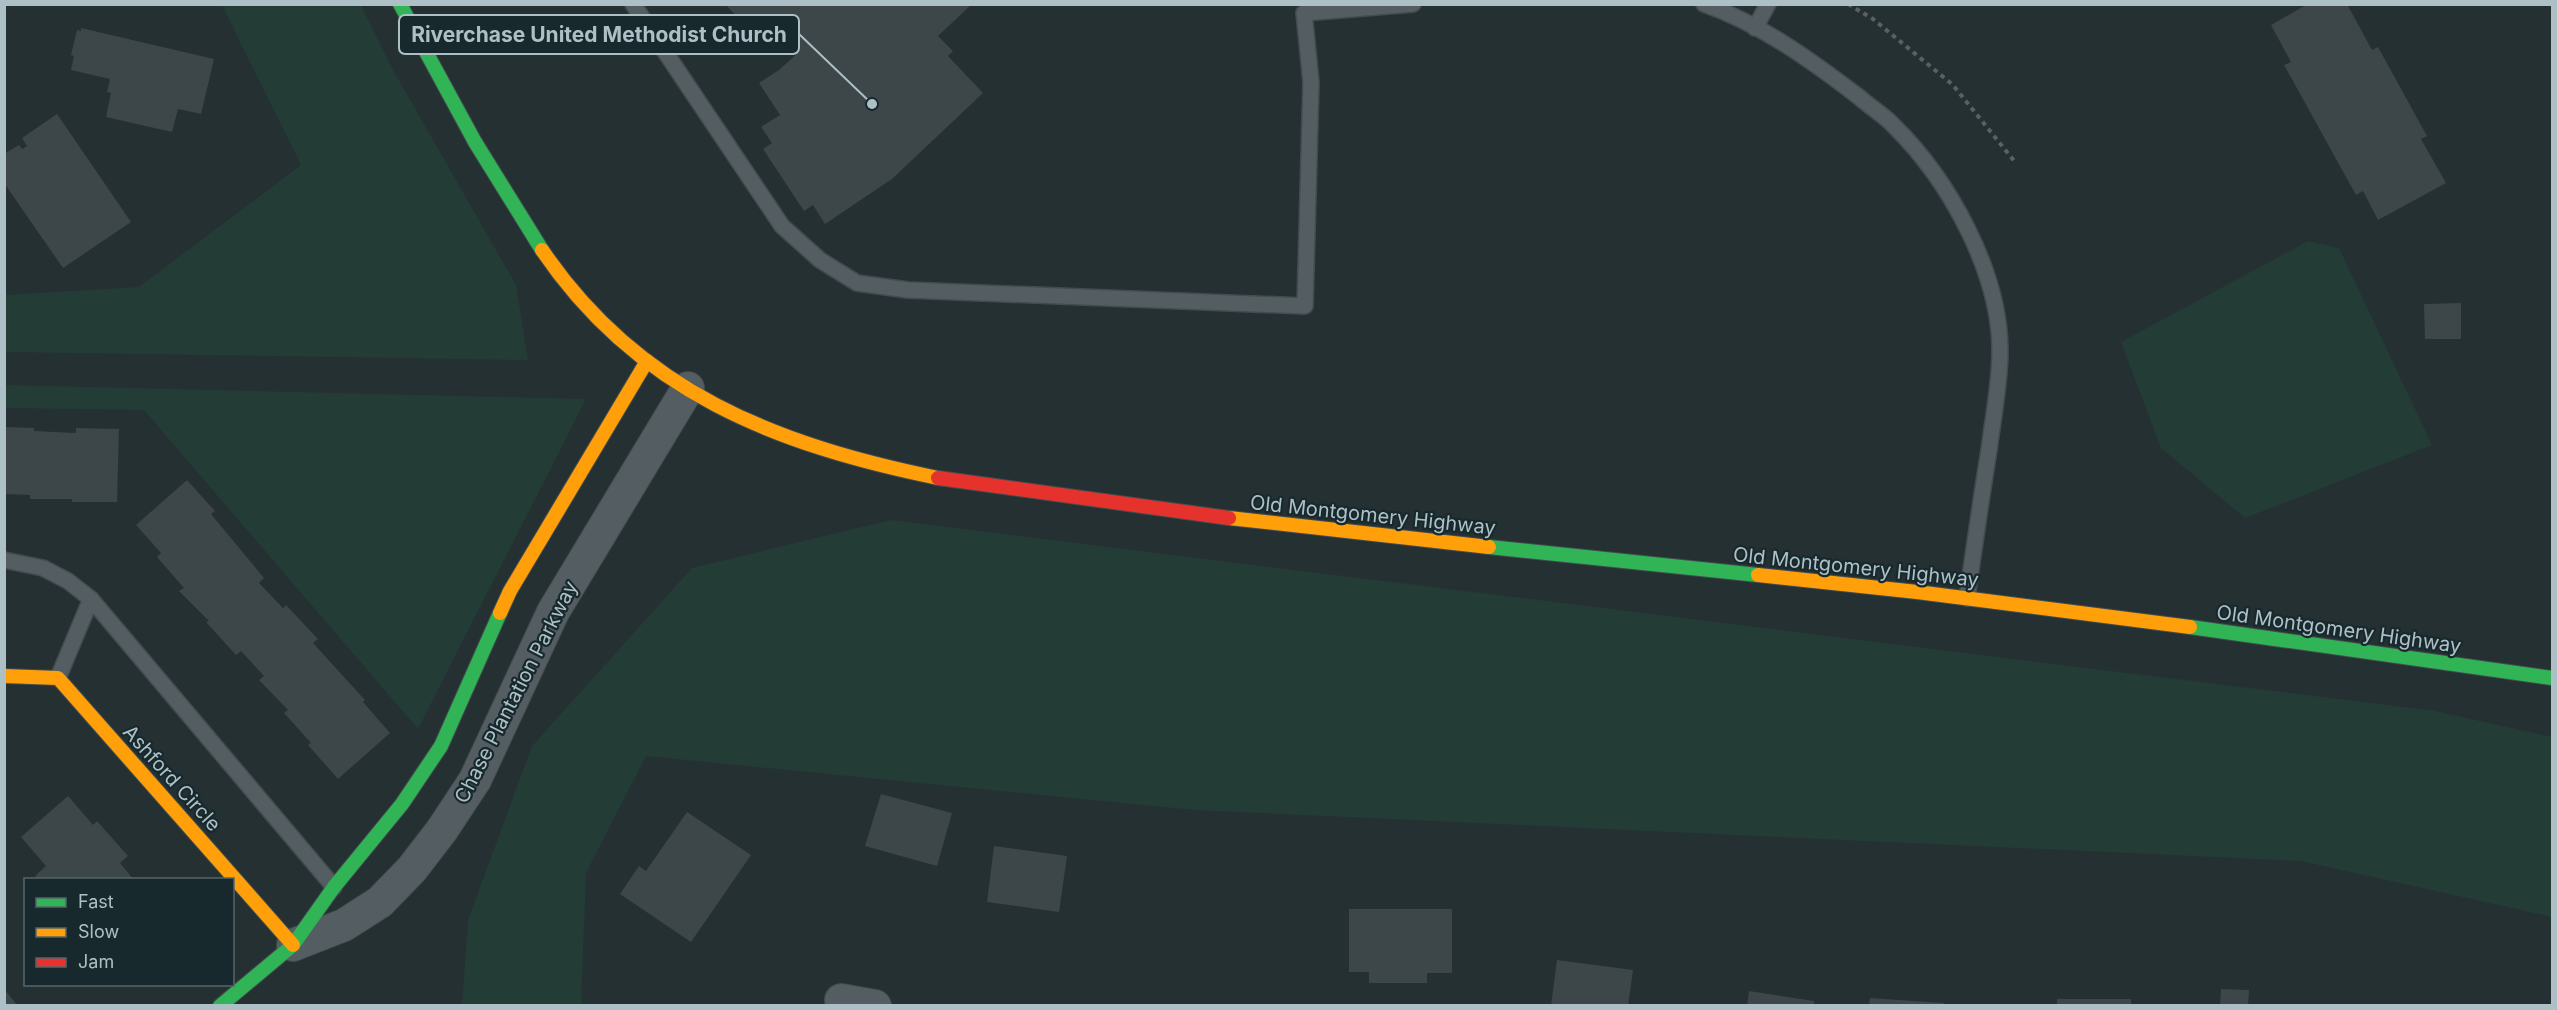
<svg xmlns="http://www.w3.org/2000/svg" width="2557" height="1010" viewBox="0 0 2557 1010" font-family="Inter,sans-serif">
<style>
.green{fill:#243c36}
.building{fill:#3d4649}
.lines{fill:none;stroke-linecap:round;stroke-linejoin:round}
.lane-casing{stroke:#424b4e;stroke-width:18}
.street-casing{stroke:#424b4e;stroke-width:34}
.fast-casing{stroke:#424b4e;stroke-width:16}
.slow-casing{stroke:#424b4e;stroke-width:16}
.jam-casing{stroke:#424b4e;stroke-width:16}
.path{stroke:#586264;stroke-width:4;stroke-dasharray:4.5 4.5;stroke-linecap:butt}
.lane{stroke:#545e62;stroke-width:15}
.street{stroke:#545e62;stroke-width:32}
.fast{stroke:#30b455;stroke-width:14}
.slow{stroke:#ff9f0a;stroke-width:14}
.jam{stroke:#e5322d;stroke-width:14}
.labels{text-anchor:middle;stroke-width:4.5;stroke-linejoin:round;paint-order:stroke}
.street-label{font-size:20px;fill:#adc0c6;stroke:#18292e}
.leader{fill:none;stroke:#adc0c6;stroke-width:2}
.callout-dot{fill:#adc0c6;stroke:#18292e;stroke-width:2}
.callout{fill:#18292e;stroke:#adc0c6;stroke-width:2}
.callout-label{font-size:21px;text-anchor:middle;font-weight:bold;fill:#adc0c6}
</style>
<rect width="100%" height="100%" fill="#253033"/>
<g class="green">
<path d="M361,5l31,63 124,217 12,75 -523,-8v-57l134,-8 162,-122 -79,-160z"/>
<path d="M2308,241l31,7 93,197 -187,73 -84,-70 -40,-106z"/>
<path d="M5,385l581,14 -168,330 -274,-319 -139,-2z"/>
<path d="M891,520l1544,191 117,26v180l-251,-56 -1107,-51 -548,-54 -60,117 -5,132h-119l6,-85 64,-174 160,-178z"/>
</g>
<g class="building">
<path d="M725,4h247l-34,32 15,15 -5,5 35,37 -91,86 -67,45 -12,-19 -9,6 -41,-62 9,-6 -11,-16 19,-12 -21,-32 20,-13 21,-19 -11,-12 -16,16z"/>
<path d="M2308,4h39l25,46 6,-3 49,89 -6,3 25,44 -68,37 -15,-29 -7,4 -72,-130 7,-3 -20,-37z"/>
<path d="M81,28l133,31 -13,55 -23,-5 -6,23 -66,-15 5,-24 -4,-1 3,-13 -39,-9 3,-14 -3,-1 6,-25 4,1z"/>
<path d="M57,114l74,108 -68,46 -59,-85v-29l15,-9 3,4 5,-3 -5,-8z"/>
<path d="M2461,303v36h-36l-1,-35z"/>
<path d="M4,427l30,1v3l42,2v-5l43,1 -2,73h-45v-3h-42v-4l-26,-1z"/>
<path d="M187,480l28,31 -4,3 53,64 -5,5 24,25 3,-3 32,34 -5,4 52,57 -2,2 27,31 -52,46 -30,-34 3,-2 -27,-30 4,-3 -29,-30 5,-4 -23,-25 -5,4 -30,-33 3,-1 -30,-30 5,-3 -27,-31 4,-4 -25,-28z"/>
<path d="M881,794l71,19 -15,53 -72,-20z"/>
<path d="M68,796l25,29 4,-4 31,35 -8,7 14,17h-95l-4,-4 11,-10 -25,-29z"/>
<path d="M687,812l64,43 -60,87 -71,-48 19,-28 7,5z"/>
<path d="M994,846l73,10 -8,56 -72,-10z"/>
<path d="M1349,909h103v64h-25v10h-58v-11h-20z"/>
<path d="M1557,960l76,10 -5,36h-77z"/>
<path d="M4,989l14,17h-14z"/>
<path d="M2221,989l28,1 -1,16h-28z"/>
<path d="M1749,991l65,10v5h-67z"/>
<path d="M1870,998l74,5v3h-75z"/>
<rect x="2057" y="999" width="74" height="7"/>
</g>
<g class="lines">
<g class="lane-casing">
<g id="lane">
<path d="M633,4l149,222 38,34 37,23 51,7 397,16 6,-224 -7,-69 109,-9"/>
<path d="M1704,4c57,20 108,57 155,93 11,10 25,18 35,29 55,54 106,146 106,225 0,33 -7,67 -11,99 -8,49 -15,99 -22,148"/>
<path d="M1755,28l13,-24"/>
<path d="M4,560l39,8 25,13 23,18 243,288"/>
<path d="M58,678l33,-79"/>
</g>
</g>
<g class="street-casing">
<g id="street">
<path d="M293,945l51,-20 36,-23 32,-33 30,-39 33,-50 78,-168 135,-224"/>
<path d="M841,1000l34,6"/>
</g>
</g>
<g class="fast-casing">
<g id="fast">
<path d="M400,4l75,138 67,108"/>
<path d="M1489,547l269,28"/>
<path d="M2190,627l362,51"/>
<path d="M220,1006l73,-61 41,-58 68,-83 39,-58 59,-133"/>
</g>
</g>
<g class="slow-casing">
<g id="slow">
<path d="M542,250c96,142 235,195 396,228"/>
<path d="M1229,518l260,29"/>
<path d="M1758,575l159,17 273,35"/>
<path d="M500,613l10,-22 137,-230"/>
<path d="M4,676l54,2 235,267"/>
</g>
</g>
<g class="jam-casing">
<path id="jam" d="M938,478l291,40"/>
</g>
<path class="path" d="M1848,4l25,15 80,66 62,77"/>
<use href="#lane" class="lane"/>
<use href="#street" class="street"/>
<use href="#fast" class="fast"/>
<use href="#slow" class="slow"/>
<use href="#jam" class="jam"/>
</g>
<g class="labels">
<g class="street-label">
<text transform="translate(1373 515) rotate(6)" y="7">Old Montgomery Highway</text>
<text transform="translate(1856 567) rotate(6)" y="7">Old Montgomery Highway</text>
<text transform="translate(2339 629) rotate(8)" y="7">Old Montgomery Highway</text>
<text transform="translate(516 692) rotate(-63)" y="7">Chase Plantation Parkway</text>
<text transform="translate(172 778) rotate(48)" y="7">Ashford Circle</text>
</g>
</g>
<path class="leader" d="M872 104L799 34"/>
<circle class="callout-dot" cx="872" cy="104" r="6"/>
<rect class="callout" x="399" y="15" width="400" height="39" rx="6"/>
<g class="callout-label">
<text x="599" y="42">Riverchase United Methodist Church</text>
</g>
<rect width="2557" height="1010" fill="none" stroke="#adc0c6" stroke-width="12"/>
<rect x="24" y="878" width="210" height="108" fill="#18292e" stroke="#54656b" stroke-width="1.5"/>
<rect x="36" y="898" width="30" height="9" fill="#30b455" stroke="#54656b" stroke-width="1.5"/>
<text x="78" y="908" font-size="18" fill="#adc0c6">Fast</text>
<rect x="36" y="928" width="30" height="9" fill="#ff9f0a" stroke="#54656b" stroke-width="1.5"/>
<text x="78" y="938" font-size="18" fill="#adc0c6">Slow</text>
<rect x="36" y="958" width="30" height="9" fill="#e5322d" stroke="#54656b" stroke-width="1.5"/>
<text x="78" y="968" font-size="18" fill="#adc0c6">Jam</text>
</svg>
